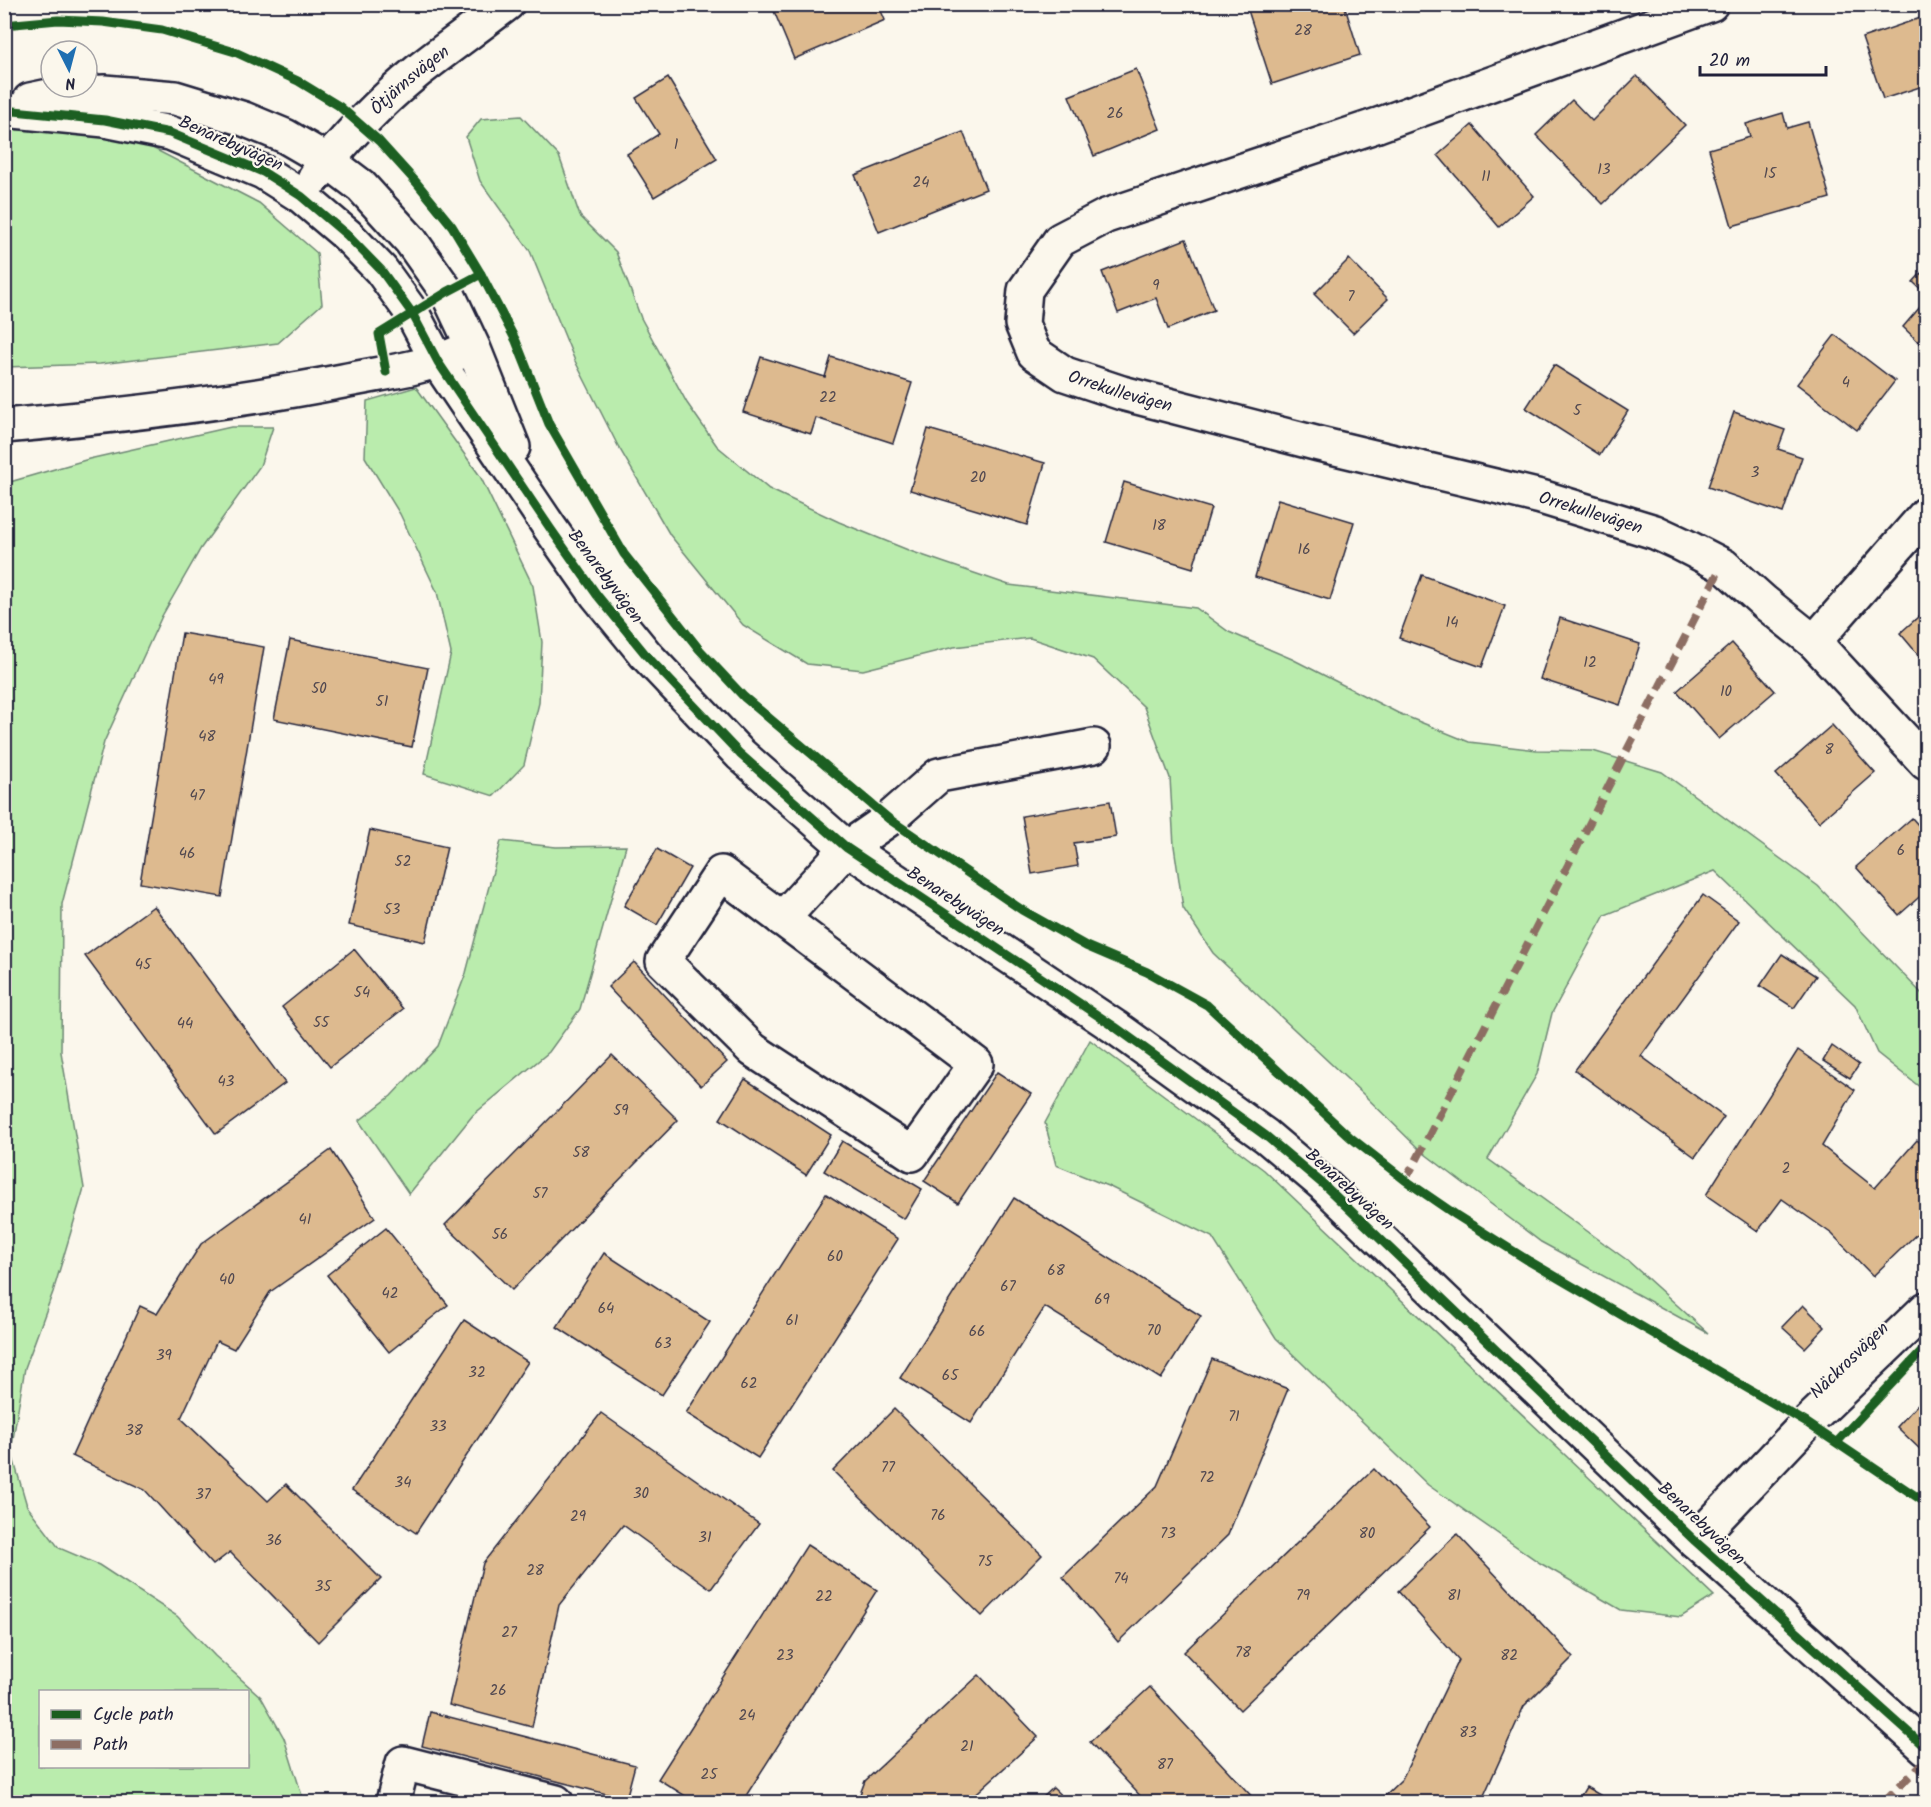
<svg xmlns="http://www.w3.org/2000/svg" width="1931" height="1807" viewBox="0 0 1931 1807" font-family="Kalam,sans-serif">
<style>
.green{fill:#baecad;stroke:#6e8774;stroke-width:1.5;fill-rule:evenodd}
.building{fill:#ddba8f;stroke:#22223b;stroke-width:1.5}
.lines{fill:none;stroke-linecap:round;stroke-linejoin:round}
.minor-casing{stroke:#22223b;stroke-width:38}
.minor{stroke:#fbf7ec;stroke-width:33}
.quiet{stroke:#8d6e63;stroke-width:8;stroke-dasharray:15 8;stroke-linecap:butt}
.cycleway-casing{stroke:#fbf7ec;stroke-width:13}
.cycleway{stroke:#1b5e20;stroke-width:9}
.labels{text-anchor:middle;stroke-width:4.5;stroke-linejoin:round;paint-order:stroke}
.number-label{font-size:15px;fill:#514850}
.street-label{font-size:18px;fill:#22223b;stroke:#fbf7ec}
</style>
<rect width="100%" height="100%" fill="#fbf7ec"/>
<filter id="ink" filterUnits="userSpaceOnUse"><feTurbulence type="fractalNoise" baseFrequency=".0167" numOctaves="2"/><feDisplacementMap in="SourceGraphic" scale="12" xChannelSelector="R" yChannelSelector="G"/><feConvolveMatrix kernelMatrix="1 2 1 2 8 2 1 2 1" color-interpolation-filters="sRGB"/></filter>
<g filter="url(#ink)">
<g class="green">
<path d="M521,116l38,40 21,60 36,36 25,66 46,85 30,43 52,43 70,33 74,30 96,33 187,23 33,24 63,27 106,54 71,29 68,8 56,1 69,21 156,114 108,112v94l-49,-39 -22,-48 -140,-134 -110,44 -53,98 -15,61 -49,85 139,101 81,73 -167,-91 -120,-91 -59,-58 -149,-140 -30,-45 -9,-62 -4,-68 -26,-71 -51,-48 -63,-21 -76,9 -91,23 -56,-6 -64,-39 -73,-90 -52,-89 -43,-85 -45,-110 -50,-70 -14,-44 15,-18z"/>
<path d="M65,129l72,11 122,63 58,50 5,51 -44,39 -178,21 -95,3 -1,-237z"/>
<path d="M416,387l64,89 53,110 9,56 -3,61 -15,62 -30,31 -70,-22 27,-121 -14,-61 -37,-78 -35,-57 2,-56z"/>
<path d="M231,427h42l-13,39 -59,82 -39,68 -58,126 -42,162 -1,148 23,136 -31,104 -28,76 -14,83 16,55 32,42 40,17 78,51 38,40 46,41 23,41 20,64h-299v-1315l5,-5 79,-23zM40,1692h208v74h-208z"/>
<path d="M501,841l55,6 70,-1 -46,163 -31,43 -76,63 -64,79 -50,-73 32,-25 47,-50 28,-73z"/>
<path d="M1090,1040l174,130 450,426 -33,21 -60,-7 -81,-47 -112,-78 -152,-147 -64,-101 -102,-50 -54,-22 -11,-42z"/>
</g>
<g class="building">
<path d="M771,4h107l7,16 -91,39z"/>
<path d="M1246,4h98l16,51 -88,29z"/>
<path d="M1926,16v69l-43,14 -21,-61z"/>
<path d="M1136,69l24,60 -66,27 -25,-60z"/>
<path d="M1637,76l48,49 -82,79 -67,-69 36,-35 20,21z"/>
<path d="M668,78l49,81 -63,38 -27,-43 32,-20 -23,-36z"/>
<path d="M1783,113l4,15 21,-6 22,76 -98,28 -23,-77 41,-12 -4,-13z"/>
<path d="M1472,125l62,71 -35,31 -61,-72z"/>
<path d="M963,132l23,57 -107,43 -24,-57z"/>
<path d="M1186,239l28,71 -46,19 -12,-31 -38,15 -16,-41z"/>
<path d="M1349,259l39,40 -35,34 -39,-39z"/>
<path d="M1926,268v26l-13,-12z"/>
<path d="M1926,300v49l-23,-22z"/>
<path d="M1835,335l60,46 -38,49 -60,-46z"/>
<path d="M761,357l64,20 6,-20 81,26 -19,60 -77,-25 -5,16 -68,-22z"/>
<path d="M1554,365l74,46 -28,44 -74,-47z"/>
<path d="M1734,412l51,18 -7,19 24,8 -19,56 -75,-26z"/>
<path d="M928,429l117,34 -18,62 -117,-35z"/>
<path d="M1124,482l87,26 -18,60 -87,-26z"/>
<path d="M1278,499l76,23 -24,78 -75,-23z"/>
<path d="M1422,575l83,31 -23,61 -83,-29z"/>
<path d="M1926,610v54l-26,-31z"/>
<path d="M1560,618l80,26 -20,61 -80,-26z"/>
<path d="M182,633l82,14 -42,250 -82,-14z"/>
<path d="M290,640l138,28 -16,79 -138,-28z"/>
<path d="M1732,643l43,48 -56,48 -42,-48z"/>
<path d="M1832,725l43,48 -56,49 -43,-48z"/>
<path d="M1110,801l6,36 -42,6 4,23 -46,8 -10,-58z"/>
<path d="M1912,818l14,16v57l-27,24 -43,-48z"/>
<path d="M370,830l77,17 -22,95 -76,-17z"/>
<path d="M657,849l33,19 -33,57 -33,-19z"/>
<path d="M1703,895l36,26 -98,135 83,61 -29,40 -120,-87z"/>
<path d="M154,906l131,177 -69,51 -131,-178z"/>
<path d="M354,949l49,60 -73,58 -48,-60z"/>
<path d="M1782,954l34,22 -22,32 -34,-22z"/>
<path d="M634,962l93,100 -26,24 -93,-99z"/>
<path d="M1832,1046l27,19 -9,13 -27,-17z"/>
<path d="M1798,1050l57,40 -33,56 53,42 42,-48 9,8v77l-53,51 -41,-42 -50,-35 -24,32 -52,-36z"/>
<path d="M612,1055l66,65 -166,170 -67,-65z"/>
<path d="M997,1072l34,22 -73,109 -34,-22z"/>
<path d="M745,1079l86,56 -25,40 -86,-56z"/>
<path d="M842,1141l80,48 -18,30 -80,-48z"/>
<path d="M331,1150l44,68 -105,74 -36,57 -17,-8 -36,77 87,83 18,-17 95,95 -63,63 -88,-90 -17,13 -68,-75 -73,-34 68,-150 17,8 44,-70z"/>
<path d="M826,1194l72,45 -140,219 -72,-45z"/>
<path d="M1014,1198l187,118 -40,63 -116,-72 -74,116 -71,-45z"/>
<path d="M386,1228l62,77 -59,47 -62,-77z"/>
<path d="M604,1253l106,69 -48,73 -105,-68z"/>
<path d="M1803,1305l22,22 -20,21 -23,-21z"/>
<path d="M464,1320l64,42 -112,171 -64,-43z"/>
<path d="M1212,1359l76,30 -60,146 -110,107 -55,-65 94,-91z"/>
<path d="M1926,1395v60l-29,-28z"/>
<path d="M894,1409l148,146 -60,61 -149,-145z"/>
<path d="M601,1413l158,111 -48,65 -88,-64 -64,80 -27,122 -83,-22 34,-142z"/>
<path d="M1374,1469l56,58 -190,183 -56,-58z"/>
<path d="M1457,1534l116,123 -49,49 -43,96h-103l24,-23 57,-119 -61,-69z"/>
<path d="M807,1545l70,45 -135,212h-47l-37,-23z"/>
<path d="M979,1675l59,62 -71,65h-110l8,-21z"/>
<path d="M1150,1687l107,115h-111l-56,-60z"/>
<path d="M430,1712l205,53 -9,34 -204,-53z"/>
<path d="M1586,1787l26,15h-35z"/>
<path d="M1053,1788l15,14h-30z"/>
</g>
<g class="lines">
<g class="minor-casing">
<g id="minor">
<path id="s1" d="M1711,4l-333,121 -272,91 -46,24 -35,50 -3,34 12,29 31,21 57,19 197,51 222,53 114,35 26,12 43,22 40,36 50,40 112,121"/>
<path d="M30,100l24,-5 50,-3 71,6 69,21 41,17 43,25 33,25 50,55 36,51 26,55 40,100"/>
<path d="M4,110l101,10 65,13 93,39 38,24 46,39 34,35 31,43 26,49 112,166 47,67 49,60 94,99 107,94 268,179 151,109 58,49 371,356 231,207"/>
<path id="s2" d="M315,177c30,-39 65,-75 103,-106 29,-23 59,-44 89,-67"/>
<path d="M4,426c114,-10 227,-23 339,-45 38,-8 79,-12 115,-28"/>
<path d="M1814,642l112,-128"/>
<path d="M721,873l255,191 -64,90 -159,-104 -90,-89z"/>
<path d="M782,919l65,-71 42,-29 50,-44 155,-29"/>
<path d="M1695,1541l112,-118 119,-114"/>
<path d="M393,1802l10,-39 153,39"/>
</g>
</g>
<use href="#minor" class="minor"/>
<g class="quiet">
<path d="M1405,1180l11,-19 305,-594"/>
<path d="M1883,1802l43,-42"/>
</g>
<g class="cycleway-casing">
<g id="cycleway">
<path d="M4,25l54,-5 45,2 59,8 73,22 63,29 41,25 40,35 37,41 36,44 29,48 35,67 33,83 75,130 75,95 45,48 145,122 133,91 64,36 61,26 60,33 143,132 55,43 51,35 73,46 278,162 119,80"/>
<path d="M4,110l101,10 65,13 93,39 38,24 46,39 34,35 31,43 26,49 112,166 47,67 49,60 94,99 107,94 268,179 151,109 58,49 371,356 231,207"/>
<path d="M386,372l-7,-38 68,-42 34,-18"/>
<path d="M1837,1442l89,-95"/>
</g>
</g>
<use href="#cycleway" class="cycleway"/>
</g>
</g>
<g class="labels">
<g class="number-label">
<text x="1303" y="35">28</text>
<text x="1115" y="118">26</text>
<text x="676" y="149">1</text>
<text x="1604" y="174">13</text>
<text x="1770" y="178">15</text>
<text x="1486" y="181">11</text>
<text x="921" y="187">24</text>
<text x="1156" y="290">9</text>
<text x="1351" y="301">7</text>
<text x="1846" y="387">4</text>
<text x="828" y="402">22</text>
<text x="1577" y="415">5</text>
<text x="1755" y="477">3</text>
<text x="978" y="482">20</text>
<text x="1159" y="530">18</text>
<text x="1304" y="554">16</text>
<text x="1452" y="627">14</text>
<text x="1590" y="667">12</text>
<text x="216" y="684">49</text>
<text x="319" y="693">50</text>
<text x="1726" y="696">10</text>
<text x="382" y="706">51</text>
<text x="207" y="741">48</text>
<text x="1829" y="754">8</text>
<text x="197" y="800">47</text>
<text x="1901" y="855">6</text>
<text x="187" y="858">46</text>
<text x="403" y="866">52</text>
<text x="392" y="914">53</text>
<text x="143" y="969">45</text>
<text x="362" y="997">54</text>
<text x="321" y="1027">55</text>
<text x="185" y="1028">44</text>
<text x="226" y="1086">43</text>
<text x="621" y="1115">59</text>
<text x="581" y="1157">58</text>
<text x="1786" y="1173">2</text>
<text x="540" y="1198">57</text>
<text x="305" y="1224">41</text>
<text x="500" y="1239">56</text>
<text x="835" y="1261">60</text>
<text x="1056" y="1275">68</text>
<text x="227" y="1284">40</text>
<text x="1008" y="1291">67</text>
<text x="390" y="1298">42</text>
<text x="1102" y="1304">69</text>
<text x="606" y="1313">64</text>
<text x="792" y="1325">61</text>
<text x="1154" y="1335">70</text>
<text x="977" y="1336">66</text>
<text x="663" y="1348">63</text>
<text x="164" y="1360">39</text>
<text x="477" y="1377">32</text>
<text x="950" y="1380">65</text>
<text x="749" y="1388">62</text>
<text x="1234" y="1421">71</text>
<text x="438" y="1431">33</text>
<text x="134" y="1435">38</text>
<text x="888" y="1472">77</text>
<text x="1207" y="1482">72</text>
<text x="403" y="1487">34</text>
<text x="641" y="1498">30</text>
<text x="203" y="1499">37</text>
<text x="938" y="1520">76</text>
<text x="578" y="1521">29</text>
<text x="1168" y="1538">73</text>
<text x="1367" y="1538">80</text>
<text x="705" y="1542">31</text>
<text x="274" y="1545">36</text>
<text x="985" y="1566">75</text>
<text x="535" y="1575">28</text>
<text x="1121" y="1583">74</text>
<text x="323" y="1591">35</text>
<text x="1303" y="1600">79</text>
<text x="1454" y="1600">81</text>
<text x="824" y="1601">22</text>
<text x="509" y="1637">27</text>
<text x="1243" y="1657">78</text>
<text x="785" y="1660">23</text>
<text x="1509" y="1660">82</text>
<text x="498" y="1695">26</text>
<text x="747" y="1720">24</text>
<text x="1468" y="1737">83</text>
<text x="967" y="1751">21</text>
<text x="1165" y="1769">87</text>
<text x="709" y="1779">25</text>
</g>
<g class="street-label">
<text dy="6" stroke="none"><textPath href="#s2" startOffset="136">Ötjärnsvägen</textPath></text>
<text transform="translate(231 143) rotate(24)" y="6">Benarebyvägen</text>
<text dy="6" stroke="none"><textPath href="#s1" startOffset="915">Orrekullevägen</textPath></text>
<text dy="6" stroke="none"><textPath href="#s1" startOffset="1401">Orrekullevägen</textPath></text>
<text transform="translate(606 576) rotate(53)" y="6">Benarebyvägen</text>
<text transform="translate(956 901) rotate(33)" y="6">Benarebyvägen</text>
<text transform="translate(1350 1189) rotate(42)" y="6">Benarebyvägen</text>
<text transform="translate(1849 1360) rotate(-44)" y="6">Näckrosvägen</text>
<text transform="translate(1702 1523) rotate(43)" y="6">Benarebyvägen</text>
</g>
</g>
<rect width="1931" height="1807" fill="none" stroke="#fbf7ec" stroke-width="24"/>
<rect x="12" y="12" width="1907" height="1783" fill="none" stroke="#22223b" stroke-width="2" filter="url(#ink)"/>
<rect x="39" y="1690" width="210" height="78" fill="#fbf7ec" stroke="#a4a2a5" stroke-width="1.5"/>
<rect x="51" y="1710" width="30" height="9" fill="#1b5e20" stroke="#a4a2a5" stroke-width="1.5"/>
<text x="93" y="1720" font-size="18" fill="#22223b">Cycle path</text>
<rect x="51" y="1740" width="30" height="9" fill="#8d6e63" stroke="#a4a2a5" stroke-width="1.5"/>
<text x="93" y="1750" font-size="18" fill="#22223b">Path</text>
<g transform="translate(69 69) rotate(174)"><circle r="28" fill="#fbf7ec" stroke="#a4a2a5" stroke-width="1.5"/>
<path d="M0-4.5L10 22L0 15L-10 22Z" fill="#1f6fb2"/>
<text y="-9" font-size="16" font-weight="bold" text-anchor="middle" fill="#22223b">N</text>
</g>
<path d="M1700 66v9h126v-9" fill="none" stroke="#22223b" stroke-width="3"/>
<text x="1709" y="66" font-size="18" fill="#22223b" stroke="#fbf7ec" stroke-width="4.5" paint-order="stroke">20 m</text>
</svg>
